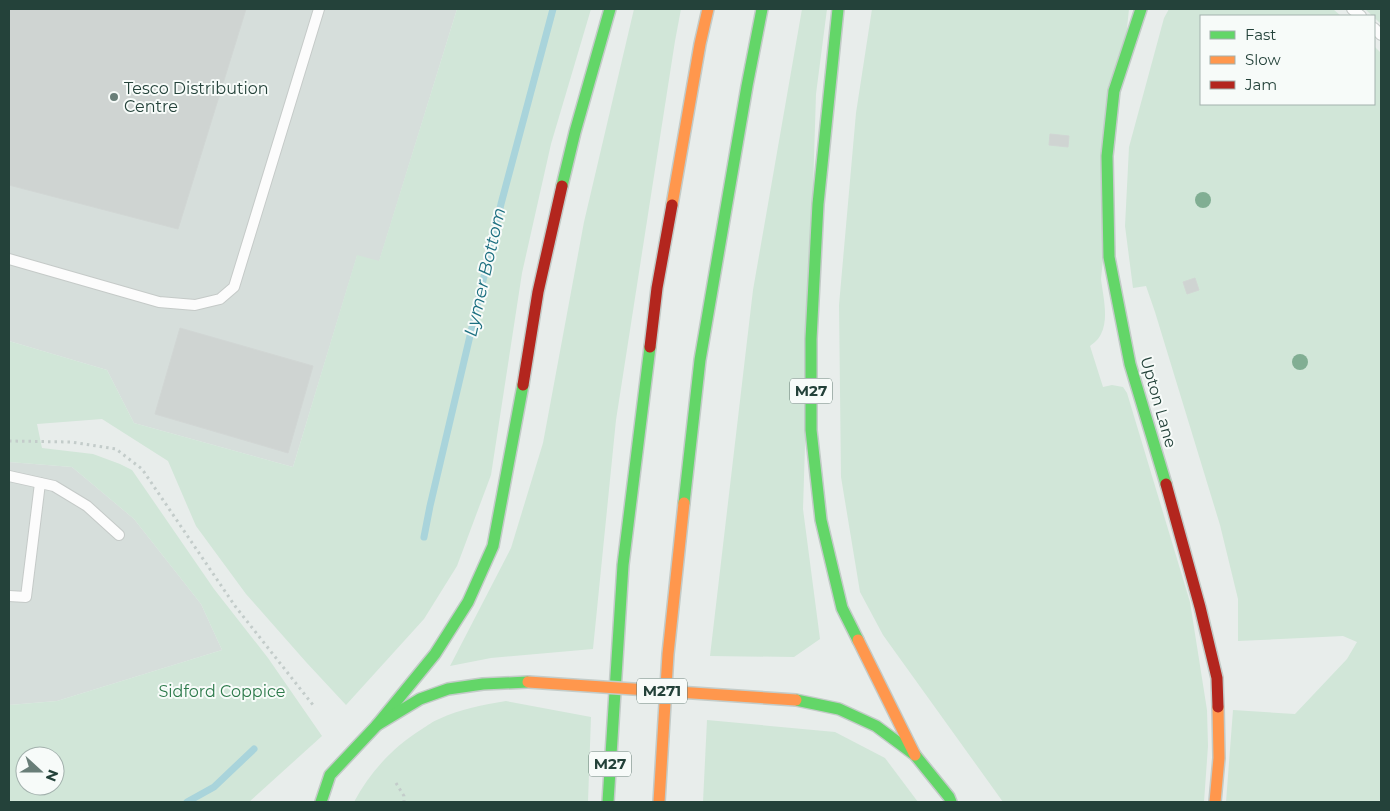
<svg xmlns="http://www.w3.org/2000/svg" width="1390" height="811" viewBox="0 0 1390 811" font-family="Montserrat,sans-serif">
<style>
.built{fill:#d6dedb}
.green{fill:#d1e6d8;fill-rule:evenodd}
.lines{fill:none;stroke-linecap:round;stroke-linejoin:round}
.stream{stroke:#a9d4db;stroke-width:7}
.building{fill:#cfd4d2;stroke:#d1d6d4}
.lane-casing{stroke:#c5cac8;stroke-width:12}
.fast-casing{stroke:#c3cbc8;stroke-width:14}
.slow-casing{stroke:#c3cbc8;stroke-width:14}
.jam-casing{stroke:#c3cbc8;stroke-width:14}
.path{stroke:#c3ccca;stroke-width:3;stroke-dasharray:2.5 4;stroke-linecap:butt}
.lane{stroke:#fcfcfc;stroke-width:10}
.fast{stroke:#63d668;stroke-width:11}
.slow{stroke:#ff974d;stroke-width:11}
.jam{stroke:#b3261e;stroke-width:11}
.slow-bridge-casing{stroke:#c3ccc9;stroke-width:14;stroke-linecap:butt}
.slow-bridge{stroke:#ff974d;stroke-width:11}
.tree{fill:#81ae93}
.poi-dot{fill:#697e78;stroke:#f7fbf9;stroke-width:2}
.labels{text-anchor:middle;stroke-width:4;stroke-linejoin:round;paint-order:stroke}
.shield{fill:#f7fbf9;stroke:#637a73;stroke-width:1}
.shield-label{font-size:15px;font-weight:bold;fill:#24423a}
.poi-label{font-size:16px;fill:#24423a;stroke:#f7fbf9;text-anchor:start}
.street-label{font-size:16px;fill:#24423a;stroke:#f7fbf9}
.park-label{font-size:16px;fill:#2d7a4b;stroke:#f7fbf9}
.water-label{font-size:18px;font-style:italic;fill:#1c6f80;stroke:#f7fbf9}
</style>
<rect width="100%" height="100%" fill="#e8edeb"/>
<g class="built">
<path d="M9,9h448l-78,253 -22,-6 -64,211 -159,-44 -27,-53 -98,-29z"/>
<path d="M9,462l63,5 62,52 67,85 21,46 -165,51 -48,4z"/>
</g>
<g class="green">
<path d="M457,9h134l-40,135 -29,129 -31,202 -34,91 -33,53 -78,86 -40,-43 -60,-68 -50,-68 -28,-65 -66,-42 -65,5 5,24 51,6 27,10 12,6 82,119 54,69 54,78 -73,66h-240v-97l48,-4 165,-51 -21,-46 -67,-85 -62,-52 -63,-5v-121l98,29 27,53 159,44 64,-212 22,6zM25,756h30v30h-30z"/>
<path d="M634,9h47l-6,32 -59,379 -23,229 -102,9 -41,8 61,-118 32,-105 41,-221z"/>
<path d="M802,9h25l-11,85 -13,415 17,130 -26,18 -84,-1 43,-366z"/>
<path d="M872,9h257l-28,270c2,17 8,39 0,55 -2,5 -7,9 -11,12l13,41 9,-2 11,2 4,6 63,209 17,108 1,36 -4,56h-201l-120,-167 -23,-43 -19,-115 -2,-172 17,-192z"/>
<path d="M1169,9h164l8,7h-140v88h173v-58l7,7v749h-155l7,-92 62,4 52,-55 10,-17 -14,-6 -105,5v-42l-18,-74 -65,-213 -9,-26 -13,2 -8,-62 4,-79 35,-129z"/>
<path d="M1365,9h16v15z"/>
<path d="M506,701l85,16 -3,85h-234c16,-30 39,-55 68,-73 5,-3 11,-8 17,-10 21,-10 44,-14 67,-18z"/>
<path d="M707,720l128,12 50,26 33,44h-215z"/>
</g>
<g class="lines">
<g class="stream">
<path d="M424,537l6,-31 71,-302 52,-195"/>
<path d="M187,802l27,-15 40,-38"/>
</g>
</g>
<g class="building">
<path d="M9,9h237l-68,220 -169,-44z"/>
<path d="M1050,134l19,2 -1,11 -19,-2z"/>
<path d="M1195,278l4,12 -12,4 -4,-12z"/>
<path d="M180,328l133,38 -25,87 -133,-39z"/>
</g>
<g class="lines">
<g class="lane-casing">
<g id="lane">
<path d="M1352,9l9,7"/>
<path d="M1374,28l7,7"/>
<path d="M9,259l150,43 36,3 25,-6 14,-12 85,-278"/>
<path d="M9,476l45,10 33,20 32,29"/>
<path d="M9,596l17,1 14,-114"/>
</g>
</g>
<g class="fast-casing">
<g id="fast">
<path d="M838,9l-20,195 -7,135v91l10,90 21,88 16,32"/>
<path d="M1141,9l-27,82 -7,65 2,101 21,107 36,120"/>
<path d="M562,186l13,-54 35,-123"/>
<path d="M684,503l16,-143 47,-274 15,-77"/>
<path d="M796,700l43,9 37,17 39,29 34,42 2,5"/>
<path d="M377,725l58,-71 33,-52 25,-56 30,-161"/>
<path d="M321,802l9,-27 47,-50 43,-26 28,-10 35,-5 45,-2"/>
<path d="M608,802l15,-237 27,-218"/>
</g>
</g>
<g class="slow-casing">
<g id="slow">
<path d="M672,205l28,-161 8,-35"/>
<path d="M858,640l57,115"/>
<path d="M659,802l9,-148 16,-151"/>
<path d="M1215,802l4,-44 -1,-51"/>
</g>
</g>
<g class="jam-casing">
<g id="jam">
<path d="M650,347l7,-59 15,-83"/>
<path d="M523,385l15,-93 24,-106"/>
<path d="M1166,484l34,123 17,71 1,29"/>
</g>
</g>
<g class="path">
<path d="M9,441l62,1 45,7 26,20 93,137 78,99"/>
<path d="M396,783l8,13v6"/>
</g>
<use href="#lane" class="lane"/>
<use href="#fast" class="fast"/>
<use href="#slow" class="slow"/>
<use href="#jam" class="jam"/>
<g class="slow-bridge-casing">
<path id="slow-bridge" d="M528,682l268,18"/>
</g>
<use href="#slow-bridge" class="slow-bridge"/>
</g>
<g class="tree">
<circle cx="1203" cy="200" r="8"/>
<circle cx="1300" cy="362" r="8"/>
</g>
<circle class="poi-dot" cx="114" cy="97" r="5"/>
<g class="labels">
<g class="shield">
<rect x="790" y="378.5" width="42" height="25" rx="4"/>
<rect x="637" y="678.5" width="50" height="25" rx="4"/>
<rect x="589" y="751.5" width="42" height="25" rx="4"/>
</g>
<g class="shield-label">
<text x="811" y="396">M27</text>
<text x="662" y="696">M271</text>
<text x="610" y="769">M27</text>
</g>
<g class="poi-label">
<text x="124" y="94">Tesco Distribution<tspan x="124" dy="18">Centre</tspan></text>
</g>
<g class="street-label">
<text transform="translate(1159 402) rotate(74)" y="6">Upton Lane</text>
</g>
<g class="park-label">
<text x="222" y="697">Sidford Coppice</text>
</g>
<g class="water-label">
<text transform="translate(485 272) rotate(-77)" y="6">Lymer Bottom</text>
</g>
</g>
<rect width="1390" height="811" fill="none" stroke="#24423a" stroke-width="20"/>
<rect x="1200" y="15" width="175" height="90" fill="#f7fbf9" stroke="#a3b1ad"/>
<rect x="1210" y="31" width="25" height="8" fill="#63d668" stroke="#a3b1ad"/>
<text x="1245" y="40" font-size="15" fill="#24423a">Fast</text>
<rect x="1210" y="56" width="25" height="8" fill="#ff974d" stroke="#a3b1ad"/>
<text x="1245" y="65" font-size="15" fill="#24423a">Slow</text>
<rect x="1210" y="81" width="25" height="8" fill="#b3261e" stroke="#a3b1ad"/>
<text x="1245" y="90" font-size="15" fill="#24423a">Jam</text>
<g transform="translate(40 771) rotate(111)"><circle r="24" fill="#f7fbf9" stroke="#a3b1ad"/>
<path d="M0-4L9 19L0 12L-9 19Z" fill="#697e78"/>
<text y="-8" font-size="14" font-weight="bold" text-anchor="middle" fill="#24423a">N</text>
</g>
</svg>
